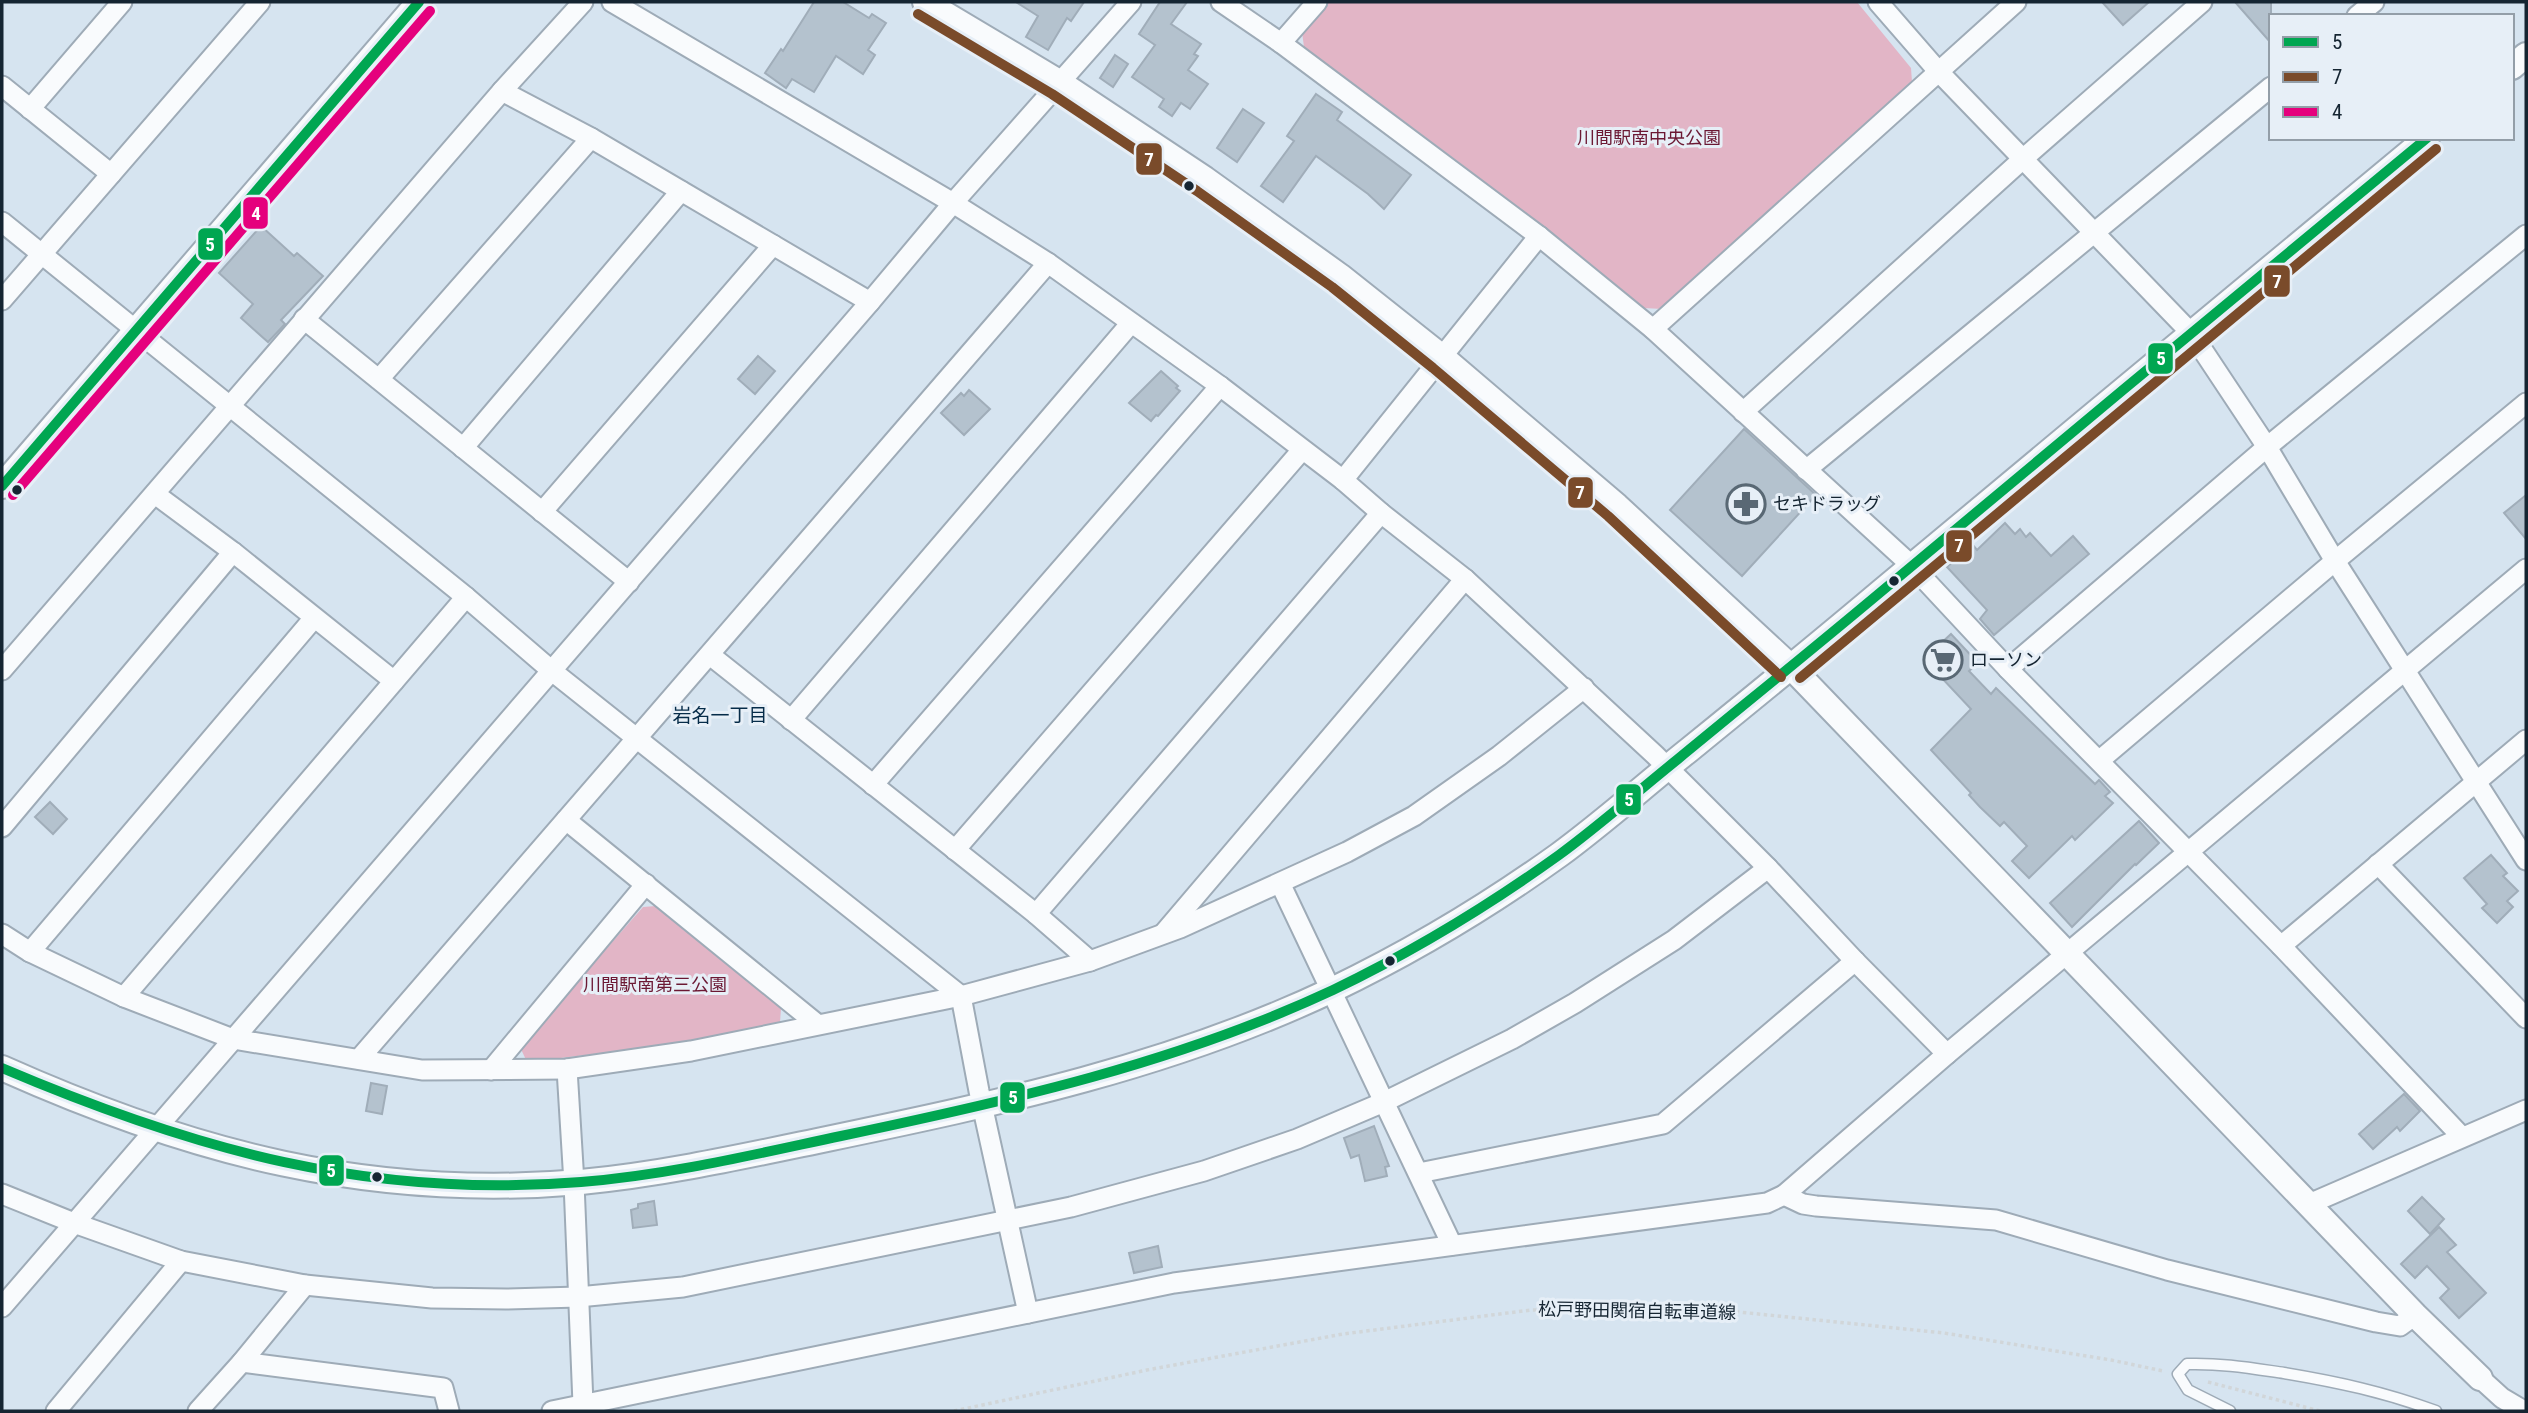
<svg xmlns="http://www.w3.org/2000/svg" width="2528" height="1413" viewBox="0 0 2528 1413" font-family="'Roboto Condensed','Noto Sans JP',sans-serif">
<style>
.green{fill:#e2b5c6}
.building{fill:#b4c2ce;stroke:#a0adb9;stroke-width:2}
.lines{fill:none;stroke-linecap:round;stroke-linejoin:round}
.service-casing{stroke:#9eabb7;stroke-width:13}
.minor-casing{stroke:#9eabb7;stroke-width:23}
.tertiary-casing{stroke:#9eabb7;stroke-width:28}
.path{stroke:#d1d6d9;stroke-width:3.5;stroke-dasharray:3.5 3.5;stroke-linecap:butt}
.service{stroke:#f9fbfd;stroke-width:10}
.minor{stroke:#f9fbfd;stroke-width:19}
.tertiary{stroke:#f9fbfd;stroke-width:24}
.bus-1-casing{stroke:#e7eff7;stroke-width:16}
.bus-2-casing{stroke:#e7eff7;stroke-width:16}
.bus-3-casing{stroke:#e7eff7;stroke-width:16}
.bus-1{stroke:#00a651;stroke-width:10}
.bus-2{stroke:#7a4b2a;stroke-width:10}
.bus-3{stroke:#e5007d;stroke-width:10}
.bus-dot{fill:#152532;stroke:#e7eff7;stroke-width:2.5}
.labels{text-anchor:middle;stroke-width:6;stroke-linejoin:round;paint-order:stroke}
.park-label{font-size:18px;fill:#6b1833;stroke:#e7eff7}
.poi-label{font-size:18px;fill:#152532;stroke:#e7eff7;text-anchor:start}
.street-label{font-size:18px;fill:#152532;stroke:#e7eff7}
.neighbourhood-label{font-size:19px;fill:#062c49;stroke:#e7eff7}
.line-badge{stroke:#e7eff7;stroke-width:2.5}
.badge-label{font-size:19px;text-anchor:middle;font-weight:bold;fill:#fff}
</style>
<rect width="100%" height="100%" fill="#d6e4f0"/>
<g class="green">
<path d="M1328,2h529l54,66 1,14 -249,227 -20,-1 -183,-145 -156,-116 -2,-15z"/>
<path d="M656,906l125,102 -1,15 -110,22 -143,17 -7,-15 123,-140z"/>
</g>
<g class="building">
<path d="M814,2h29l26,16 3,-4 14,9 -18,27 7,5 -12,19 -27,-18 -22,36 -22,-13 -6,9 -21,-15 16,-24 2,2z"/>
<path d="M1016,2h68l-13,19 -4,-3 -19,32 -22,-13 12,-21z"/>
<path d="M1160,2h27l-16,22 30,20 -7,10 4,2 -10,14 20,14 -18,25 -9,-6 -9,13 -13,-9 5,-8 -32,-22 23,-32 -16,-11z"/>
<path d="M2102,2h47l-26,23z"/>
<path d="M2235,2h36v41z"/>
<path d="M1115,55l13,9 -15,23 -13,-9z"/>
<path d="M1316,94l26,18 -5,8 74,55 -27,34 -16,-15 -52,-38 -33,46 -22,-16 33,-45 -7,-5z"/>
<path d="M1243,109l21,14 -27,39 -20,-14z"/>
<path d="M261,226l33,30 3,-3 26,23 -42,44 4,4 -17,18 -27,-24 12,-14 -34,-31z"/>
<path d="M758,356l17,15 -20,23 -17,-15z"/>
<path d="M1161,371l17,15 -2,2 4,3 -22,25 -2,-1 -5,6 -22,-18z"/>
<path d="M969,390l21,19 -26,26 -23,-22 20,-20 3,3z"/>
<path d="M1744,429l72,66 -74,81 -72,-66z"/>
<path d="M2526,495v44l-22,-26z"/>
<path d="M2005,523l10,11 5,-5 6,8 4,-4 21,23 22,-20 16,18 -95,81 -14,-16 7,-9 -40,-43 25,-23 5,6z"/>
<path d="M1951,634l27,29 -9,8 22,23 5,-6 99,96 4,-4 11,12 -5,4 8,7 -38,37 -3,-4 -43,42 -17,-17 15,-15 -23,-24 -4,4 -20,-19 -11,-12 2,-2 -40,-43 40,-41 -47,-50z"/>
<path d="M50,802l17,17 -14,15 -18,-17z"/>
<path d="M2139,821l20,22 -23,22 -1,-1 -63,63 -22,-24z"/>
<path d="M2491,855l16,18 -4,3 15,15 -11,10 6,6 -16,16 -15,-15 5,-4 -23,-26z"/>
<path d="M371,1083l16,3 -5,28 -16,-3z"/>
<path d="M2404,1094l16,17 -20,20 -3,-4 -24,22 -14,-15z"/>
<path d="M1374,1126l15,40 -4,1 2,9 -22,5 -6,-26 -8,3 -7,-20z"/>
<path d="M2422,1197l22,22 -14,15 -22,-23z"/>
<path d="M654,1201l3,24 -24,3 -2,-18 7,-2v-4z"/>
<path d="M2439,1227l17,18 -9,7 39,41 -27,25 -19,-20 9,-9 -22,-23 -12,12 -14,-14z"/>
<path d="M1158,1246l4,21 -28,6 -5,-20z"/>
</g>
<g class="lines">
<g class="service-casing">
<path id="service" d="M2230,1411l-42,-21 -10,-16 9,-10c35,-1 63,4 97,9 54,9 100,19 152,38"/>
</g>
<g class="minor-casing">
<g id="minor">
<path d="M612,2l341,201 95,60 172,123 123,94 38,33 84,66 190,176 113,113 87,93 92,93"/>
<path d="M1221,2l60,41 258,193 114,93 259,237 96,103 273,277 181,191"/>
<path d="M1878,2l60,69 254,263 75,113 68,114 191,299"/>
<path d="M2357,16l17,-14"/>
<path d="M1281,43l36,-41"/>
<path d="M2,86l109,88"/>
<path d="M502,91l89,47 279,164"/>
<path d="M30,109l92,-107"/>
<path d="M2,222l464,375 86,74 409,325 18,95 49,222"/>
<path d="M2,300l258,-298"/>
<path d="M304,319l325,263"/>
<path d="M1653,329l363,-327"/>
<path d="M379,379l212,-241"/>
<path d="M1743,412l281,-254 178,-156"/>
<path d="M463,448l218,-257"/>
<path d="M1806,470l465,-383"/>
<path d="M1343,480l196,-244"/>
<path d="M155,494l78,58 161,129"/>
<path d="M542,512l231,-267"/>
<path d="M710,655l326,259 54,47"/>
<path d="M2008,669l259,-222 259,-212"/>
<path d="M2,670l500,-579 81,-89"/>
<path d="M791,720l340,-397"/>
<path d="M2100,760l235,-199 191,-158"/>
<path d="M873,785l347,-399"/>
<path d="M566,820l251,204"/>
<path d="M2,827l231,-275"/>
<path d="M955,850l347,-400"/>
<path d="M2378,864l148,154"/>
<path d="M1280,883l172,362"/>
<path d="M1036,914l345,-401"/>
<path d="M1164,933l301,-354"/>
<path d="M2,934l28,18 94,45 109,42 189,31 145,-1 124,-18 270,-55 129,-35 90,-33 167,-76 67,-36 85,-60 85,-68"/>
<path d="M2281,946l245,-206"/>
<path d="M30,952l284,-334"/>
<path d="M124,997l342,-400"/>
<path d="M359,1059l689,-796"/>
<path d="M567,1069l7,114 9,221"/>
<path d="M491,1070l155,-186"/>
<path d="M1419,1173l244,-49 192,-163"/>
<path d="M2,1194l72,29 107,38 124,24 127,13 74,1 72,-2 105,-10 388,-80 133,-36 93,-32 87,-37 128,-63 63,-36 99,-63 94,-72"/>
<path d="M1784,1195l19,9 13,2 180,14 171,50 209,52 24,4 15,-11"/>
<path d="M2309,1204l217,-94"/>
<path d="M2,1307l868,-1005 83,-99 178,-201"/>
<path d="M242,1362l201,26 6,23"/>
<path d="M2480,1378l22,20 22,13"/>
<path d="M56,1411l125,-150"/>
<path d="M198,1411l44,-49 63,-77"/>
<path d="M552,1411l622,-128 593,-80 17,-8 163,-141 579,-485"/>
</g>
</g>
<g class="tertiary-casing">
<g id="tertiary">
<path d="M925,2l134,80 146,97 135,97 102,81 175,149 174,161 624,648 65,63"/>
<path d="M2512,67l14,-12"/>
<path d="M2,486l417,-484"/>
<path d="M2,1068c190,85 368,132 579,114 83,-8 164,-26 246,-43 173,-36 345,-73 505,-149 79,-38 156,-84 227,-135 45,-33 86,-70 130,-105 64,-52 129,-105 193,-159 181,-152 363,-301 545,-453"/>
</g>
</g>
<g class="path">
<path d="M2208,1382l112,29"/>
<path d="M954,1411l193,-41 196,-36 188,-24 198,1 215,22 167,27 52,11"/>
</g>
<use href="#service" class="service"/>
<use href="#minor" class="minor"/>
<use href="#tertiary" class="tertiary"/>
<g class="bus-1-casing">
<g id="bus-1">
<path d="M2,486l417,-484"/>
<path d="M2,1068c193,82 367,131 579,114 88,-7 175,-28 260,-46 168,-35 336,-73 492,-146 79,-38 155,-84 226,-135 41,-30 79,-64 119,-96 68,-56 136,-111 204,-168 181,-152 363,-302 545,-453"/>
</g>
</g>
<g class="bus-2-casing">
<g id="bus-2">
<path d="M918,14l134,80 145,97 135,96 101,81 175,148 173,161"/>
<path d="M1800,678l636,-529"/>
</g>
</g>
<g class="bus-3-casing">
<path id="bus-3" d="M13,495l417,-484"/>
</g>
<use href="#bus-1" class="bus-1"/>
<use href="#bus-2" class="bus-2"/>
<use href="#bus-3" class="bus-3"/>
</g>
<defs>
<g id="pharmacy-ring" transform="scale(2.0125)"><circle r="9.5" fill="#e7eff7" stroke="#596874" stroke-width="1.5"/><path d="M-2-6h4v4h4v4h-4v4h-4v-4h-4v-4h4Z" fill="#596874"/></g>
<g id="supermarket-ring" transform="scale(2.0125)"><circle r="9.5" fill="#e7eff7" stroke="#596874" stroke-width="1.5"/><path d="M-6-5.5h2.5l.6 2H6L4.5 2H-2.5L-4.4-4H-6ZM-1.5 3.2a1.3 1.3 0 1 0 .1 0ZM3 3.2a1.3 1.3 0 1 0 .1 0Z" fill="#596874"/></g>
</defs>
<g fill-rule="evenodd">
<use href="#pharmacy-ring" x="1746" y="504"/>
<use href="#supermarket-ring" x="1943" y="660"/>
</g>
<g class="bus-dot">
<circle cx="1189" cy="186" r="6"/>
<circle cx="17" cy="490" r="6"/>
<circle cx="1894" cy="581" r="6"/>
<circle cx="1390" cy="961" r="6"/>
<circle cx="377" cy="1177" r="6"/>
</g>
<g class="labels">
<g class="park-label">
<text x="1649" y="144">川間駅南中央公園</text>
<text x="655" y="991">川間駅南第三公園</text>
</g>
<g class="poi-label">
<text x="1773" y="510">セキドラッグ</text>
<text x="1970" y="666">ローソン</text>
</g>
<g class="street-label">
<text transform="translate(1637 1311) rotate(1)" y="6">松戸野田関宿自転車道線</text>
</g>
<g class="neighbourhood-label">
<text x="720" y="722">岩名一丁目</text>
</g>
</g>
<g class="line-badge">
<rect x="1135" y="142" width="28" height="34" rx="7" fill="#7a4b2a"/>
<rect x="242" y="196" width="27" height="34" rx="7" fill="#e5007d"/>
<rect x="197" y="227" width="27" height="34" rx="7" fill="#00a651"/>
<rect x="2263" y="264" width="28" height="34" rx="7" fill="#7a4b2a"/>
<rect x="2147" y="342" width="27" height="33" rx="7" fill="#00a651"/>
<rect x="1567" y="476" width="27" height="33" rx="7" fill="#7a4b2a"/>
<rect x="1945" y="529" width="28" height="34" rx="7" fill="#7a4b2a"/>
<rect x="1615" y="783" width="27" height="33" rx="7" fill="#00a651"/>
<rect x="999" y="1081" width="27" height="33" rx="7" fill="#00a651"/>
<rect x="318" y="1154" width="27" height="33" rx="7" fill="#00a651"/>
</g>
<g class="badge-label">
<text x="1149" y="166">7</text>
<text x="256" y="220">4</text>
<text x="210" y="251">5</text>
<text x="2277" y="288">7</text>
<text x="2161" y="365">5</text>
<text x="1580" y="499">7</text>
<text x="1959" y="552">7</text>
<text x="1629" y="806">5</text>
<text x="1013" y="1104">5</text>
<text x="331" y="1177">5</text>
</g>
<rect width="2528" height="1413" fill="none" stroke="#152532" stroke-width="7"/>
<rect x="2269" y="14" width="245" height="126" fill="#e7eff7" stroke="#939ea8" stroke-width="2"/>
<rect x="2283" y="37" width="35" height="10" fill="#00a651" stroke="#939ea8" stroke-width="2"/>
<text x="2332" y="49" font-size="21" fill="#152532">5</text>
<rect x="2283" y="72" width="35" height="10" fill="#7a4b2a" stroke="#939ea8" stroke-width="2"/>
<text x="2332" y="84" font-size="21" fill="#152532">7</text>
<rect x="2283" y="107" width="35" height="10" fill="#e5007d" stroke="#939ea8" stroke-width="2"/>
<text x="2332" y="119" font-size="21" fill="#152532">4</text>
</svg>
